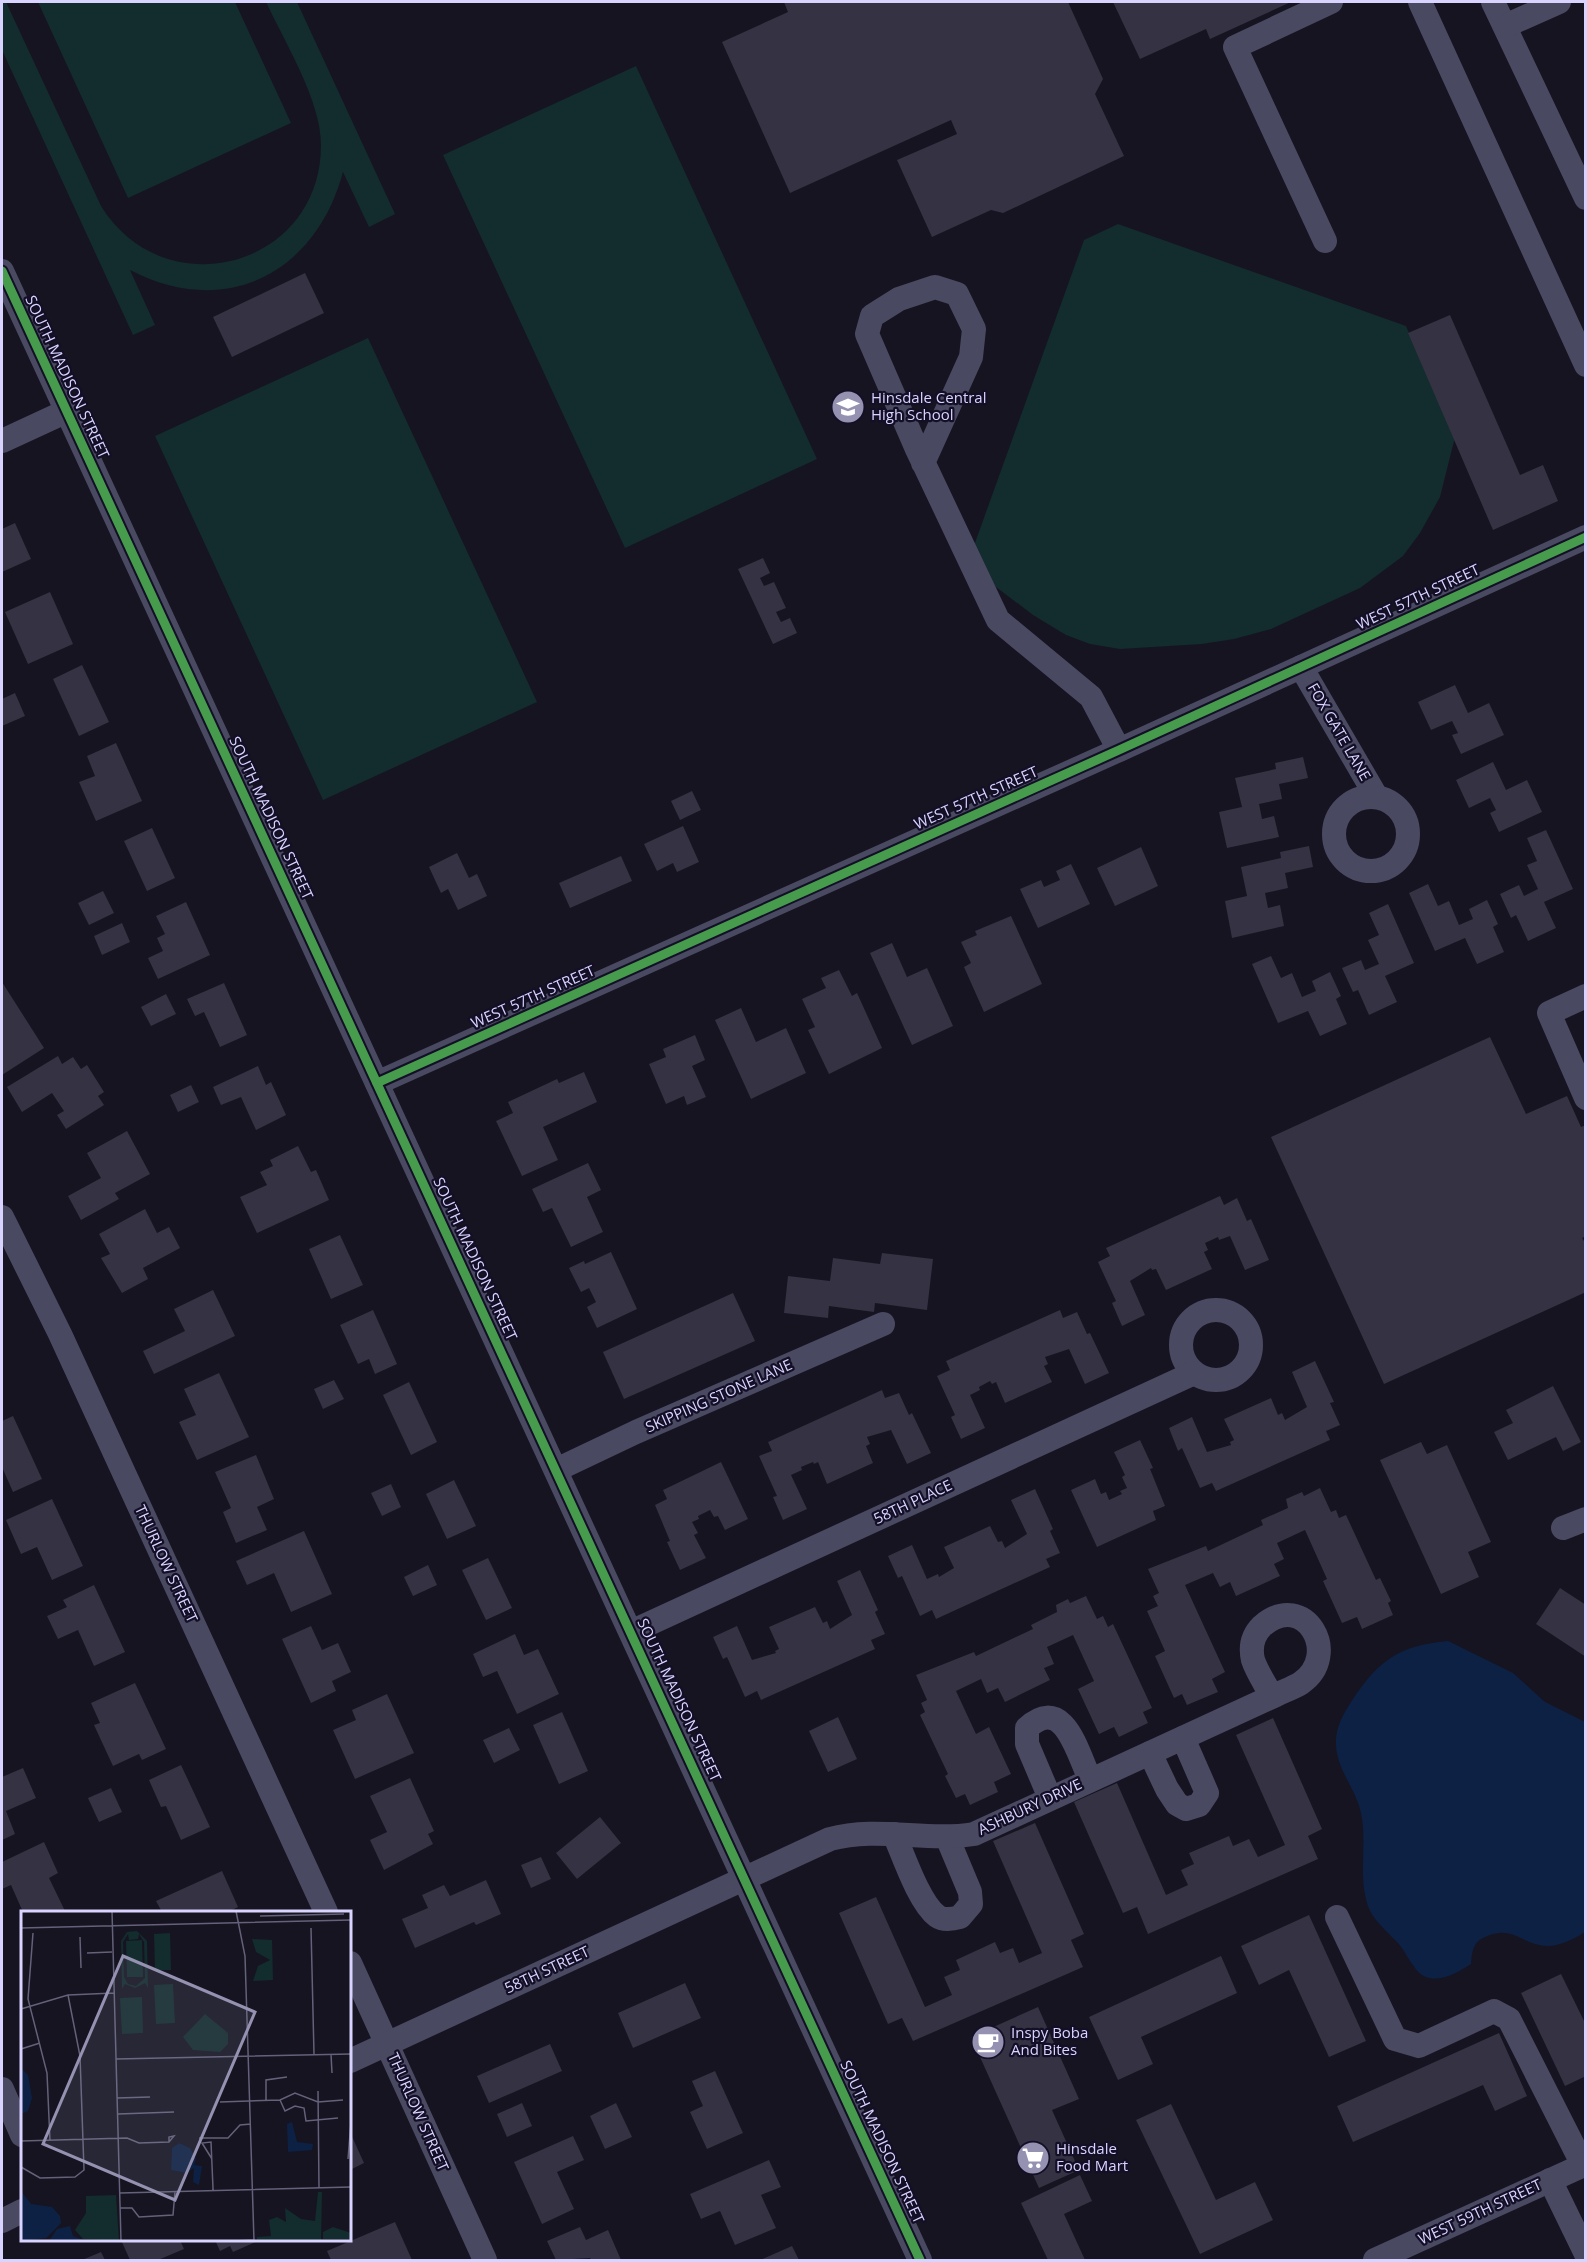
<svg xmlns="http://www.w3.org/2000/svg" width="1587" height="2262" viewBox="0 0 1587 2262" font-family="'Open Sans',sans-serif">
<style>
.green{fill:#132c2d}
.water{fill:#0d2144}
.building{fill:#343243}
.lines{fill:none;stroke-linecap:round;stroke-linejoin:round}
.minor{stroke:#4a4962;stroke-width:24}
.cycleway-casing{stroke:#130f26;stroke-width:13}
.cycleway{stroke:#469c4c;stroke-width:9}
.labels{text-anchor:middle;stroke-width:4.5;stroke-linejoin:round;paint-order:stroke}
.street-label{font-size:15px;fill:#d9d4ff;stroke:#130f26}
.poi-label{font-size:15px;fill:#d9d4ff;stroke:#130f26;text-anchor:start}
.inset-road{fill:none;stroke:#64617a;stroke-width:1.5}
.view{fill:#9591b1;fill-opacity:0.15;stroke:#9591b1;stroke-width:3}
.inset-edge{fill:none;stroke:#d9d4ff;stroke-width:3}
</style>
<rect width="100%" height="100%" fill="#161421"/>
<g class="green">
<path d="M2,2h4l95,204c64,103 220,61 220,-61 0,-45 -36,-102 -55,-143h31l98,212 -26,13 -26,-55c-27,101 -117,148 -213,98l25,55 -22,10 -131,-285z"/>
<path d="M38,2h197l56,121 -163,75z"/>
<path d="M636,66l181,393 -192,89 -182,-393z"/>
<path d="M1118,224l288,102 49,111 -15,60 -20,36 -17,23 -43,32 -89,41 -37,10 -32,5 -82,5 -30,-5 -24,-9 -33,-20 -66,-50 117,-325z"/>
<path d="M368,338l169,364 -214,98 -168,-364z"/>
</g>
<path class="water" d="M1448,1641l65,32 32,29 40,20 1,209c-11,8 -26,15 -39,15 -26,-1 -33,-22 -62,-9 -12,5 -13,15 -14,27 -16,10 -41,25 -56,4 -7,-9 -11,-19 -18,-26 -14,-15 -27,-24 -31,-43 -7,-28 1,-58 -5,-86 -5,-24 -24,-43 -25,-68 -1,-17 7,-31 17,-46 27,-40 46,-53 95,-58z"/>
<g class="building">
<path d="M784,2h284l35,77 -8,15 29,62 -121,57 -12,-3 -59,27 -35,-77 60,-26 -6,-14 -161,73 -68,-151 66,-30z"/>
<path d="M1113,2h178l-81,37 -4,-10 -66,30z"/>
<path d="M305,273l19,40 -92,44 -19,-40z"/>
<path d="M1450,315l70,160 23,-10 15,36 -65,29 -85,-197z"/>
<path d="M15,523l16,36 -29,13v-43z"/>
<path d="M763,558l7,15 -10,5 4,8 10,-4 12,26 -10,4 5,10 9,-4 7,15 -24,11 -35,-75z"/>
<path d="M50,592l23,52 -45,20 -23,-52z"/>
<path d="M82,665l27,57 -30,14 -26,-57z"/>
<path d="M1455,685l13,28 21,-10 15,32 -43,19 -9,-19 6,-2 -6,-12 -21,9 -13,-28z"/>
<path d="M15,693l10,23 -23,10v-27z"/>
<path d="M116,743l26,58 -46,20 -17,-39 16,-6 -8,-20z"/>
<path d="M1303,757l5,21 -29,6 3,15 -23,5 3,15 12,-3 5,21 -52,11 -8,-36 23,-5 -7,-29 41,-9 -1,-6z"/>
<path d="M1493,762l13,28 21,-10 15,32 -43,20 -9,-19 6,-3 -6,-12 -21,10 -13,-28z"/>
<path d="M692,791l9,19 -21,10 -9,-19z"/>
<path d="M683,826l16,36 -22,10 -4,-9 -16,8 -13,-27z"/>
<path d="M152,828l23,50 -28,13 -23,-50z"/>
<path d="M1546,830l27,59 -29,13 12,26 -28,13 -12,-26 -5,3 -11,-24 19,-9 5,11 14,-7 -11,-24 10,-4 -10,-23z"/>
<path d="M1309,846l4,21 -28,6 3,15 -23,5 3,15 12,-3 4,21 -52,12 -7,-37 22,-5 -6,-29 40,-9 -1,-6z"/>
<path d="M1141,847l17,39 -43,20 -18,-38z"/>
<path d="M457,853l12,25 8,-4 10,22 -29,14 -10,-21 -7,4 -12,-26z"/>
<path d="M621,856l11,25 -62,27 -11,-25z"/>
<path d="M1071,864l19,40 -52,24 -18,-39 21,-9 3,7 16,-7 -4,-9z"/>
<path d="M1428,884l10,22 11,-5 10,24 14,-6 -4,-10 18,-9 11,24 -5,3 11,25 -27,12 -12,-26 -30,13 -26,-58z"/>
<path d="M103,891l11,22 -25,12 -11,-22z"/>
<path d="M186,902l24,53 -52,24 -10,-21 15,-7 -6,-13 8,-4 -9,-18z"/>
<path d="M1388,904l26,59 -29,13 12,26 -28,13 -11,-25 -5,2 -11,-24 19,-8 4,10 14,-6 -11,-24 11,-5 -10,-22z"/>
<path d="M1011,916l31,68 -58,28 -20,-45 7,-4 -10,-21 16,-7 -2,-4z"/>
<path d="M122,923l8,19 -28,13 -8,-19z"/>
<path d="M892,943l15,34 20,-9 26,58 -41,19 -42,-92z"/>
<path d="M1271,956l10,22 11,-5 10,24 14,-6 -4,-10 18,-9 11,24 -5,3 11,25 -27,12 -12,-25 -30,12 -26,-59z"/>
<path d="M839,970l13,26 5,-3 25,55 -53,26 -21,-44 7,-3 -13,-28 24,-11 -5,-10z"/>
<path d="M2,982l42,66 -42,27z"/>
<path d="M224,983l23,52 -27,12 -16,-35 -9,4 -8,-17z"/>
<path d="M166,994l10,20 -25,12 -10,-19z"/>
<path d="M741,1008l15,34 30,-14 20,45 -55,26 -36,-79z"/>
<path d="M695,1035l10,25 -13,6 14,31 -19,8 -3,-9 -18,8 -17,-40 17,-7 -3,-8z"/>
<path d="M1490,1037l36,77 41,-18 14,31 5,-2v111l-4,2 4,6v48l-202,92 -113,-247z"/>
<path d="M58,1056l4,8 11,-7 8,12 6,-4 17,27 -6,4 6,9 -38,24 -9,-14 7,-4 -12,-18 -30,19 -15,-25z"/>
<path d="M258,1066l8,19 5,-3 15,33 -30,15 -15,-33 -20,8 -8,-18z"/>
<path d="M584,1072l13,30 -54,25 15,33 -36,16 -26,-55 17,-8 -5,-11 49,-23 2,4z"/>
<path d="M191,1085l8,17 -21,10 -8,-17z"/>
<path d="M127,1131l23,43 -35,19 4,6 -38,21 -13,-24 33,-18 -14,-25z"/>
<path d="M298,1146l13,26 5,-2 13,30 -72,33 -17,-36 27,-12 -7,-13 13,-6 -3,-6z"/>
<path d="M588,1163l13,27 -14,7 16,35 -32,15 -19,-39 -9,4 -11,-23z"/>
<path d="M1220,1196l4,9 13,-7 10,23 4,-2 18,41 -24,10 -15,-34 -11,4 -1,-3 -13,6 3,7 -4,2 8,17 -46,21 -10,-21 -4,1 -1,-2 -21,13 15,34 -23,11 -10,-23 4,-2 -18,-39 12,-6 -4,-8z"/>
<path d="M145,1209l12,24 12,-6 11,21 -37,20 5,11 -26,14 -21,-35 9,-4 -11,-20z"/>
<path d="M340,1235l23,50 -32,14 -22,-50z"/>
<path d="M611,1252l26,57 -40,19 -10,-21 9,-5 -7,-14 -8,4 -12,-24 15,-7 1,3z"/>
<path d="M882,1253l51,6 -6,51 -52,-7 -1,9 -45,-6 -1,12 -44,-5 4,-37 42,5 3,-23 47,6z"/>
<path d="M213,1290l22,46 -81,38 -11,-23 42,-20 -11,-22z"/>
<path d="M733,1293l22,48 -131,58 -21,-47z"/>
<path d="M373,1310l24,54 -22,10 -6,-15 -11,5 -18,-39z"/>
<path d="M1060,1310l3,8 14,-6 10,22 3,-1 19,40 -24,11 -16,-35 -24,8 3,7 -4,2 8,16 -47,21 -9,-21 -4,2 -2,-3 -11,6 1,3 -10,5 15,33 -24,11 -10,-22 4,-2 -18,-39 13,-6 -4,-9z"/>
<path d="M1315,1361l19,41 -4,1 10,22 -14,6 4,9 -114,51 -4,-8 -12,5 -18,-40 -4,3 -9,-23 23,-11 15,35 24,-7 -1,-3 4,-2 -10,-21 47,-21 7,17 4,-2 3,7 22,-13 -15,-35z"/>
<path d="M219,1373l30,64 -52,23 -18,-38 17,-7 -12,-26z"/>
<path d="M334,1380l10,19 -21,10 -9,-20z"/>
<path d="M409,1382l28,60 -26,13 -28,-60z"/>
<path d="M1553,1386l28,56 -18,9 -7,-14 -48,23 -14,-28 19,-9 -7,-13z"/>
<path d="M882,1390l3,8 14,-5 10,22 3,-2 19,40 -24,11 -16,-34 -24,7 3,7 -4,2 7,17 -46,21 -9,-22 -4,2 -1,-2 -12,5 1,3 -11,5 16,34 -24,11 -10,-23 4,-1 -18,-40 13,-5 -4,-9z"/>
<path d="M13,1416l29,63 -29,13 -11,-25v-46z"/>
<path d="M1140,1440l13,28 -3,1 15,37 -12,5 3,9 -59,27 -26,-57 24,-11 6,15 5,-2 3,8 13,-6 -2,-3 7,-3 -5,-11 3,-2 -11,-23z"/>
<path d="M1421,1442l6,12 20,-9 44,97 -23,10 11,25 -38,17 -61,-134z"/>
<path d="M256,1455l18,44 -17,8 10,23 -31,13 -13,-31 8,-4 -16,-36z"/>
<path d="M721,1462l27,57 -23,11 -7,-14 -4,1 -4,-7 -12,6 1,3 -7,3 6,11 -4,2 12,23 -26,12 -13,-28 3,-1 -15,-36 12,-6 -4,-9z"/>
<path d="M454,1480l22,46 -29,13 -21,-45z"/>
<path d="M391,1484l10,23 -19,9 -11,-23z"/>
<path d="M1320,1488l11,24 5,-2 3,8 7,-3 30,65 4,-2 11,23 -3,2 5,12 -31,14 -5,-12 -15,6 -19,-42 4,-2 -22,-49 -28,13 7,16 -10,5 6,12 -44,20 -6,-14 -10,5 -7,-14 -28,12 40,87 -13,7 6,13 -31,13 -5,-11 -8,4 -19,-42 10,-5 -18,-40 11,-5 -5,-10 6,-3 -11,-24 58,-23 2,5 55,-26 -2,-5 27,-12 -2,-9 16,-7 2,4z"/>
<path d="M1035,1489l18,40 -3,2 10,22 -14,6 4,8 -114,52 -4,-9 -12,6 -18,-40 -4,2 -10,-22 24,-11 15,34 11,-5 1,3 15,-9 -10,-21 46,-21 8,16 4,-1 3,7 22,-14 -16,-34z"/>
<path d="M52,1499l31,67 -31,14 -15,-33 -16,7 -15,-34z"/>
<path d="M304,1531l28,63 -41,18 -17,-39 -27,12 -11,-24z"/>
<path d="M488,1558l24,50 -26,12 -24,-50z"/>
<path d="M428,1565l9,20 -24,11 -9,-19z"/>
<path d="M860,1570l18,40 -3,2 10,22 -14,6 4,9 -114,51 -4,-9 -12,6 -18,-40 -4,2 -10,-22 24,-11 15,34 24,-7 -1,-2 4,-2 -10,-22 46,-20 8,16 4,-2 3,8 22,-14 -15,-34z"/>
<path d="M94,1585l31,67 -31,14 -16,-36 -20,9 -11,-23 20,-9 -4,-7z"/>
<path d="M1560,1588l26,17v52l-50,-33z"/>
<path d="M1086,1596l11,23 6,-3 5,11 5,-3 39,84 -9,4 5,11 -29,14 -5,-10 -15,7 -21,-45 16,-8 -21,-46 -26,12 7,17 -10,4 6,12 -45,22 -7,-14 -11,5 -6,-14 -25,12 20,43 13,-7 22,47 -17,8 4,10 -28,13 -5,-11 -9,4 -11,-22 3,-2 -28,-59 5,-3 -4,-9 6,-3 -11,-25 58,-23 2,4 57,-27 -2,-4 26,-13 -1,-7 12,-6 2,4z"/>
<path d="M311,1626l11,24 16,-7 13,29 -19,9 4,10 -25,12 -29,-64z"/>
<path d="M515,1634l9,21 14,-6 21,45 -42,20 -20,-43 -14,6 -10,-23z"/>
<path d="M135,1683l31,66 -24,11 -3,-6 -26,12 -19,-41 6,-2 -9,-20z"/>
<path d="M387,1694l27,59 -59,26 -22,-49 23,-10 -4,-10z"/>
<path d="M562,1712l26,59 -29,13 -26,-59z"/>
<path d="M838,1717l19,42 -29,13 -19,-41z"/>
<path d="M1273,1718l49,111 -14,7 10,23 -170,75 -11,-27 -14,6 -49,-111 43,-19 49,112 22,-10 -7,-15 13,-6 -5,-11 40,-17 4,10 16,-7 9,18 27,-12 -49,-110z"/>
<path d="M509,1728l11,22 -26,13 -11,-23z"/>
<path d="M181,1765l29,62 -29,13 -15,-34 -5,1 -12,-27z"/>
<path d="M23,1768l13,30 -30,13 9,23 -13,6v-63z"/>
<path d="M410,1778l24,53 -6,3 5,10 -49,26 -14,-30 17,-8 -17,-36z"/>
<path d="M111,1788l11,24 -23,10 -11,-24z"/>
<path d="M600,1817l21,26 -44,36 -21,-26z"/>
<path d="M1035,1823l49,111 -13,6 12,27 -170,74 -11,-23 -14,6 -49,-111 37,-16 49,110 27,-12 -8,-18 16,-7 -4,-10 39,-18 5,11 13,-5 6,15 23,-10 -49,-112z"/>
<path d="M44,1842l14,31 -9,5 16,33 -42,1 -12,-27 -9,4v-27z"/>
<path d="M541,1857l10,22 -20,9 -10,-23z"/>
<path d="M222,1871l16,36 -10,5h-66l-6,-11z"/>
<path d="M486,1880l15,34 -25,11 -2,-3 -59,26 -13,-29 26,-11 -6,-13 22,-10 6,11z"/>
<path d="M1309,1915l57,126 -37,16 -40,-87 -30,15 -18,-39z"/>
<path d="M1221,1956l16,37 -96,44 12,27 -35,16 -29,-63z"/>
<path d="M1561,1974l25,51v51l-21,10 -44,-93z"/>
<path d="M685,1983l16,35 -68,30 -15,-35z"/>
<path d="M1038,2007l41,92 -27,11 27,60 -40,18 -68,-151z"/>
<path d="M1499,2033l28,63 -32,15 -12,-26 -130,57 -16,-36z"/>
<path d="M550,2044l12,27 -73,32 -12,-27z"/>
<path d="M715,2071l28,62 -36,16 -17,-37 13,-6 -11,-25z"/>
<path d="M522,2103l10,23 -25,11 -10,-23z"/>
<path d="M616,2103l16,34 -27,12 -15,-33z"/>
<path d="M1171,2104l45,96 39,-18 18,38 -73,34 -64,-134z"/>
<path d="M350,2132l14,31 -14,7z"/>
<path d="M573,2136l11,24 -27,12 17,37 -32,15 -28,-62z"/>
<path d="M769,2160l12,27 -20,8 15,33 -41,17 -15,-34 -19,8 -11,-25z"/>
<path d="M1080,2175l12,26 -28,13 21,46h-37l-27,-57z"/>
<path d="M395,2222l17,38h-81l-4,-9z"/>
<path d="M580,2227l6,13 22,-10 13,30h-30l-1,-2 -34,2 -9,-19z"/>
<path d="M121,2240h59l4,9 -26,11h-28z"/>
<path d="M215,2240h45l-27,12 -3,-6 -10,5z"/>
<path d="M792,2246l7,14h-39z"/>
<path d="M101,2252l4,8h-23z"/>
</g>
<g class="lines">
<g class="minor">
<path d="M1420,2l166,363"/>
<path d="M1493,2l93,196"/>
<path d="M1505,26l54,-24"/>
<path d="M1325,241l-90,-194 96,-45"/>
<path d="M2,271l918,1989"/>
<path d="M2,441l65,-30"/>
<path d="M923,463l48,-106 3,-28 -17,-35 -22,-7 -36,12 -27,17 -5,18 49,113 82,173 93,77 28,53"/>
<path d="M1301,667l75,129"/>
<circle cx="1371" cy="834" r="37"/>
<path d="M1586,996l-37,17 37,85"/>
<path d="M377,1083l742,-333 467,-213"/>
<path d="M2,1217l58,117 266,578"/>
<circle cx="1216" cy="1345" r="35"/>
<path d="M556,1470l80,-38 247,-108"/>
<path d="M1563,1528l23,-9"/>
<path d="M631,1632l563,-259"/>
<path d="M1150,1753l17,36 10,15 9,5 13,-4 8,-12 -24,-55"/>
<path d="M1050,1798l-23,-54v-16c37,-34 50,24 63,51"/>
<path d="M894,1834c9,20 25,69 43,82 7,5 16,3 23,1l11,-13 -1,-12 -23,-55"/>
<path d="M1337,1917l58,122 24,7 75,-35 15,8 74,146"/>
<path d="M350,1963l135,297"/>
<path d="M350,2061l480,-222c48,-13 96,3 144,-5l302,-139c8,-4 17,-7 25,-12 41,-28 4,-94 -39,-57 -9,9 -12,21 -9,34 4,12 13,25 19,37"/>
<path d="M2,2089l20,46"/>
<path d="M1550,2180l36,74"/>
<path d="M2,2221l20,-10"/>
<path d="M1375,2260l211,-96"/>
</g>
<g class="cycleway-casing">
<g id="cycleway">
<path d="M2,271l918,1989"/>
<path d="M377,1083l742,-333 467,-213"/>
</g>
</g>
<use href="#cycleway" class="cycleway"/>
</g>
<defs>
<g id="school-disc" transform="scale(1.725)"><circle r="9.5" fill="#9591b1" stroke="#130f26"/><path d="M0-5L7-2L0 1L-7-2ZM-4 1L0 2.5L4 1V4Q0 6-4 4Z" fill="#fff"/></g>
<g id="cafe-disc" transform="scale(1.725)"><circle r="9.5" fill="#9591b1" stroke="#130f26"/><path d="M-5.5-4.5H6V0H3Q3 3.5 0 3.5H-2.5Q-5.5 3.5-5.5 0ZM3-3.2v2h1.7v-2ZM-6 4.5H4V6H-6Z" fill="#fff"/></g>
<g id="supermarket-disc" transform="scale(1.725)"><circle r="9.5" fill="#9591b1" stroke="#130f26"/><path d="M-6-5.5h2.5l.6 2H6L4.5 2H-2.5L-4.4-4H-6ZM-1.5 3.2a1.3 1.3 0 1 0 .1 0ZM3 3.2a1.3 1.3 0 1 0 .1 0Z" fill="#fff"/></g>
</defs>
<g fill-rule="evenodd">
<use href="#school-disc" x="848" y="407"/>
<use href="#cafe-disc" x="988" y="2042"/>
<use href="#supermarket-disc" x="1033" y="2158"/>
</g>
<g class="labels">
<g class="street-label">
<text transform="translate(67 377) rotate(65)" y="5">SOUTH MADISON STREET</text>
<text transform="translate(1418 597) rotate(-25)" y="5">WEST 57TH STREET</text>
<text transform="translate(1339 732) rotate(60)" y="5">FOX GATE LANE</text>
<text transform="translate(976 798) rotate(-24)" y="5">WEST 57TH STREET</text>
<text transform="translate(271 818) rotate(65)" y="5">SOUTH MADISON STREET</text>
<text transform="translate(533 997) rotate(-24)" y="5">WEST 57TH STREET</text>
<text transform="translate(475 1259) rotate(65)" y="5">SOUTH MADISON STREET</text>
<text transform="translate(719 1396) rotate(-24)" y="5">SKIPPING STONE LANE</text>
<text transform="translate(913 1502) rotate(-25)" y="5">58TH PLACE</text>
<text transform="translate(166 1564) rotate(65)" y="5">THURLOW STREET</text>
<text transform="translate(679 1700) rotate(65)" y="5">SOUTH MADISON STREET</text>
<text transform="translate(1030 1807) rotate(-25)" y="5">ASHBURY DRIVE</text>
<text transform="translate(547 1970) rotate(-25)" y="5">58TH STREET</text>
<text transform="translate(418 2112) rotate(66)" y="5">THURLOW STREET</text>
<text transform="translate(882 2142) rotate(65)" y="5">SOUTH MADISON STREET</text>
<text transform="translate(1480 2212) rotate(-25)" y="5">WEST 59TH STREET</text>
</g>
<g class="poi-label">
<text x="871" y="403">Hinsdale Central<tspan x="871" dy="17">High School</tspan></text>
<text x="1011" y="2038">Inspy Boba<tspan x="1011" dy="17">And Bites</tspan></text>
<text x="1056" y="2154">Hinsdale<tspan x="1056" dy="17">Food Mart</tspan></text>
</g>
</g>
<g transform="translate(21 1911)">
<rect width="330" height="330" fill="#161421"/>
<path d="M116,20l10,10 1,47 -3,-5 -10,5 -10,-4 -3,5 -1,-48 6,-9zM107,23l1,6 9,-1 1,-5 5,8 1,36 -9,8 -8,-2 -4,-7 -1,-35zM149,22l1,37h-16l-1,-36zM231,28l20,1 1,40 -20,1 5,-15 12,-6 -14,-8zM121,29l1,37h-16l-1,-36zM152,73l2,39 -19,1 -2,-39zM121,86l1,36 -21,1 -2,-36zM184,103l23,19v11l-8,8 -27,-2 -10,-13zM297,281h4l-1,49h-64v-4l14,-1 -2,-16 8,-3 9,5 -1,-14 16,11 14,2zM95,284l3,46 -36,-2 -8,-9 11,-17v-17zM312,316l18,6v6h-28v-7z" fill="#132c2d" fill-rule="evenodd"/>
<path d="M0,157l7,7 4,23 -4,13 -7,3zM271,211l5,20 16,2 -1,6 -24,2 -1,-28zM158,232l11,5 6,11 -2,6 8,1 -3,19 -6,-3 1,-14 -8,5 -15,-3 1,-22zM0,280l10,13 21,3 8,9 1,7 -15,15 -25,3zM49,315l3,10 13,5h-37l8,-12z" fill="#0d2144"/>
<path class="inset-road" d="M91,0l9,330M215,0l9,45 9,285M239,5l84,-2M0,17l330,-8M290,17l3,126M12,22l-5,66 19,74 3,68M59,26l1,31M66,42l25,-1M0,98l47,-14 46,-2M0,138l19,-6M310,143l1,19M95,148l235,-5M297,180l1,97M96,187l33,-1M259,189l5,11 10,-5 9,2 2,13 32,-3M245,190v-21l21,-3M199,191l60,-2 15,-7 23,9 25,-2M97,203l56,-2M178,227h29l12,-13 11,-1M0,230l106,-3 12,5 30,-1 5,-6 -5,1v5M191,248l-10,-16 9,-1 2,46v3M327,248l3,-37M0,256l19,11 35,-1 9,-7 -4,-114 -12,-61M99,282l231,-6M99,297h12l7,9 34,-2 2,-23M213,330l20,-1"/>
<path class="view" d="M102,45l132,56 -80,188 -132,-56z"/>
<rect width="330" height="330" class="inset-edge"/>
</g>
<rect width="1587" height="2262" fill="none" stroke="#d9d4ff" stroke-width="6"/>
</svg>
